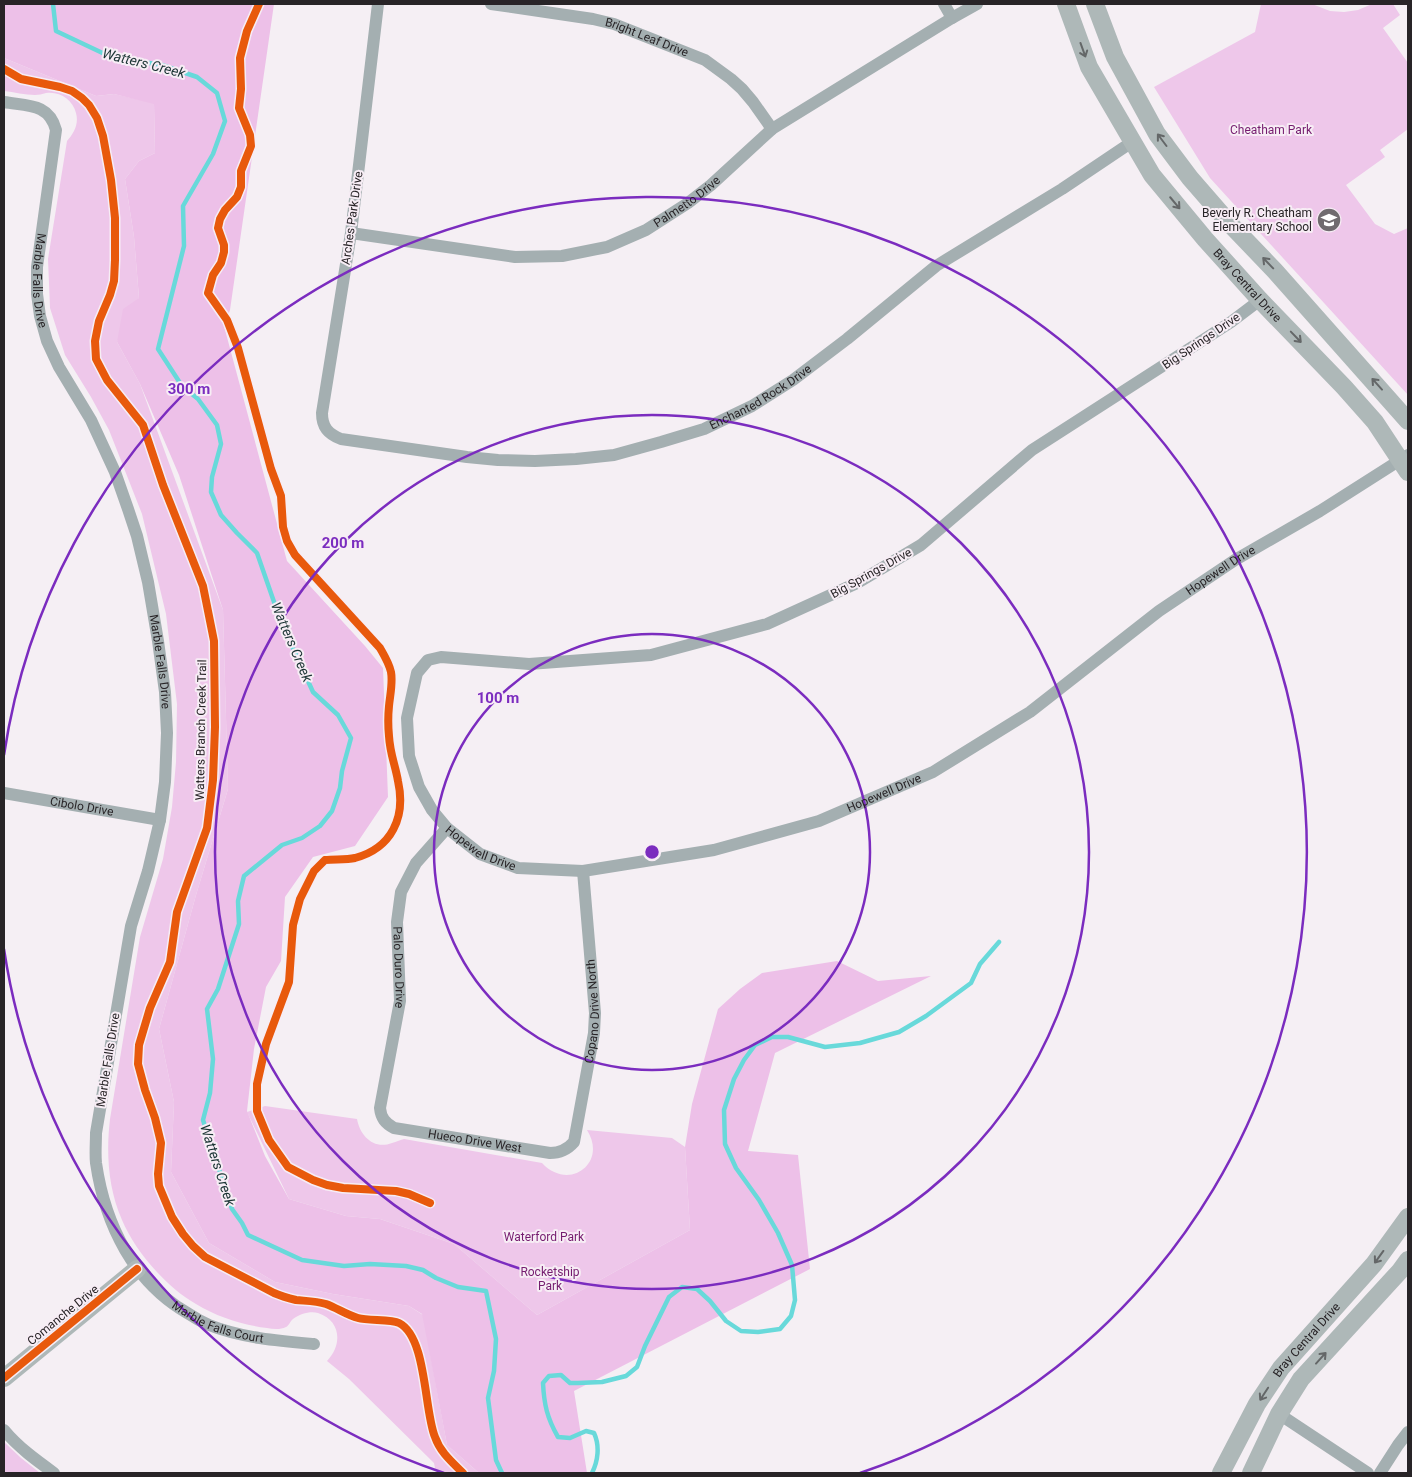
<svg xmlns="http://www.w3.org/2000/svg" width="1412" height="1477" viewBox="0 0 1412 1477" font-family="Roboto,sans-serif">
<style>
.green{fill:#eec7ea}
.forest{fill:#edc0e8}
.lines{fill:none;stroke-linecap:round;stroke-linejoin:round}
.stream{stroke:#68d9da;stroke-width:4.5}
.street{stroke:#a4afb1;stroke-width:12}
.secondary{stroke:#aeb8b8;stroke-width:18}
.cycleway-casing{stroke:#f7edf5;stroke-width:11}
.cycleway{stroke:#e8590c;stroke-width:8}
.oneway{stroke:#646768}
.ring{fill:none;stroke:#7b2cbf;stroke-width:2.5}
.labels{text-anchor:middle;stroke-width:4;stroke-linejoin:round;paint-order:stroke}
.street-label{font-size:12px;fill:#282427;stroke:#f7edf5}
.park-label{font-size:12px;fill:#751c6f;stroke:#f7edf5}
.poi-label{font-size:12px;fill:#282427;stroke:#f7edf5;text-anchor:end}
.water-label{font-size:14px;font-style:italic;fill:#1a3333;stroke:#f7edf5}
.centre{fill:#7b2cbf;stroke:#f7edf5;stroke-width:2.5}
.ring-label{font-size:15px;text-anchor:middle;font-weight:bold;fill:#7b2cbf;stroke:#f7edf5;stroke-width:4;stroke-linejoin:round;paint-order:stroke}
</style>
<rect width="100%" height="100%" fill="#f5eff4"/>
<g class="green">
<path d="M1261,4h51l18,7 14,1 14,-2 14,-6h21l7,11 -17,13 25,35v66l-28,21 5,7 -39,28 29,39 19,10 14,-6v167l-198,-217 -56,-91 101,-55z"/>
<path d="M4,58l92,38 18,-2 40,9 1,50 -16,8 -14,18 9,58 5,61 -22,44 23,42 83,226 5,179 -32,106 -37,134 15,73 -3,70 38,71 66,39 58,12 76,12 14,9 24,130 32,28h-43l-2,-10 -85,-84 -22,-18c15,-15 15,-40 -9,-48 -8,-2 -18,1 -25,6 -3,2 -4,7 -7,8 -6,3 -13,2 -19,1 -24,-3 -50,-11 -71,-24 -30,-17 -61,-53 -74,-84 -14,-32 -16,-67 -12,-101l30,-182 23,-78 9,-52 4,-45 1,-58 -11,-90 -24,-100 -33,-84 -18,-33 -26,-42 -15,-47 -2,-49 19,-118c7,-8 12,-17 9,-28 -3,-13 -16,-22 -30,-20 -4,1 -7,2 -11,2 -10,0 -21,-3 -31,-4z"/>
<path d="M265,1106l92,13c3,17 17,31 35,24 5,-1 7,-3 12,-4l138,24c27,29 66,0 45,-33l85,8 13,9 5,83 -153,85 -83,-71 -74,-25 -34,-3 -57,-17 -42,-87z"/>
<path d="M4,1442l17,16 19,15h-36z"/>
</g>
<path class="forest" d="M4,4h270l-44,306 -6,16 63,235 78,85 18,22 5,129 -33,49 -42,11 -28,40 -4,64 -15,26 -12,62 -7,62 18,45 24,43 57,17 34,3 74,25 83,71 153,-85 -5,-83 7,-43 26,-95 22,-20 22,-16 75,-12 41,20 53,-5 -156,77 -27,98 50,4 12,114 -236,122 13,82h-108l-32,-28 -25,-131 -13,-8 -76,-12 -58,-12 -66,-39 -38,-71 3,-70 -15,-73 37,-134 32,-106 -5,-179 -44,-135 -39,-91 -23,-42 6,-33 16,-11 -5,-61 -9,-58 14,-18 16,-8 -1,-49 -40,-10 -18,2 -92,-38z"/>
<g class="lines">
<g class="stream">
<path d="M53,4l3,27 55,26 51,8 35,12 20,16 8,28 -12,33 -30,52 1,40 -26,103 24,37 16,13 19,26 4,19 -9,33 -1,15 10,23 16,18 20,20 24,69 32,70 25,23 13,23 -9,33 -2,17 -8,23 -12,15 -18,12 -20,7 -38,31 -6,25 1,23 -21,65 -11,20 6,50 -3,34 -7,27 29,89 10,14 6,12 54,25 42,6 26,-2 36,2 17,4 13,8 22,9 28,4 10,48 -2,32 -6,27 8,62 6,13"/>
<path d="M592,1473c6,-12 8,-27 2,-40l-8,-2 -16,7 -12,-1c-11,-19 -14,-33 -15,-54l6,-7 12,-1 9,8h8l24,-1 24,-6 11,-9 8,-21 24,-49 13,-10 15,2 13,12 16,20 15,10 17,1 22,-3 11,-13 4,-16 -3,-35 -14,-32 -19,-33 -23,-32 -11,-24 -1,-34 10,-31 10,-19 11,-15 17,-8h16l37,10 35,-4 39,-11 27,-16 45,-33 9,-19 19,-22"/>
</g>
<g class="street">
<path id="s1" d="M378,4l-27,229 -29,180c0,14 6,21 19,26l126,18 31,3 37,1 41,-2 38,-4 47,-13 43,-13 48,-23 41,-26 54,-41 89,-73 126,-77 70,-47"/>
<path id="s2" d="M491,4l102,15 21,5 91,36 26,19 11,10 11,13 19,27"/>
<path d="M944,4l8,14"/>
<path id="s3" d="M4,102c23,4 45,1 52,28l-19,137v27l3,22 7,25 12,26 32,53 24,52 13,37 9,27 11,46 10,59 7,51 2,41 -2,49 -5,38 -12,51 -17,55 -35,207c0,10 -1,21 0,30 9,62 38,120 93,151 6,4 13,8 20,11 33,13 70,16 105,19"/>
<path id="s4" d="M351,233l164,24 47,-1 45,-9 39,-17 42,-27 23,-18 61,-56 180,-111 25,-14"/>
<path id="s5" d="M1260,300l-29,22 -199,128 -111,95 -64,38 -90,41 -116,31 -122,9 -88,-7 -13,3 -11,13 -10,45 2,38 10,31 13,23 15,18 33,26 38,14 65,3 131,-21 105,-29 114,-49 97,-60 129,-101 76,-51 85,-49 88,-56"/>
<path id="s6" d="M4,793l156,27"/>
<path id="s7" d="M447,828l-31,35 -15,29 -4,30 3,79 -20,107c1,10 5,15 14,20l156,25c10,0 17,-3 24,-11l20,-109 1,-20 -12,-142"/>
<path d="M1279,1414l89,59"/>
<path d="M4,1430c14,17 32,30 50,43"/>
<path d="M1380,1473l18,-28 10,-13"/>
</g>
<g class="secondary">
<path id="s8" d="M1066,4l23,63 63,108 53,64 55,61 84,87 31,35 33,50"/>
<path d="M1095,4l20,53 42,77 33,44 40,46 45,47 133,150"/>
<path d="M4,1378l133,-109"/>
<path id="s9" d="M1221,1473l36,-69 24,-36 93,-104 34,-47"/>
<path d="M1251,1473l28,-59 22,-35 99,-108 8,-11"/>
</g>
<g class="cycleway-casing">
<g id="cycleway">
<path d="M259,4l-12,27 -7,27 1,31 -2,19 11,27 1,11 -10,25v16l-4,10 -12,13 -5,9 -2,9 6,17v7l-3,11 -8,12 -5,18 19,27 11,28 33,121 10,27 2,31 4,14 8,14 85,93c4,7 9,15 11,24 2,11 -1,23 -2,34 -1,10 -1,20 0,30 1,18 6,28 9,45 8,36 -6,67 -43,77 -9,2 -20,1 -30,2l-11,11 -14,28 -7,26 -4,57 -23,62 -9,40v27l12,29 19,27 25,13 14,5 16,3 53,3 13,3 21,9"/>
<path d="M4,69l17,10 39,8 12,4 10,7 7,7 8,13 6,18 8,44 4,38v42l-1,21 -4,14 -11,26 -4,20 1,18 11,21 36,45 20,60 40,101 11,55 1,86 -2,53 -6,48 -30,84 -7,50 -20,46 -11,37 -1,19 7,26 10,28 6,25 -3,31 1,12 13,31 11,17 10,12 12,11 69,36c7,3 14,5 22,7 10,1 20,1 30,4 11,4 21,11 32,14 10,3 33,1 41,5 28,14 25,88 36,114 5,15 17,25 28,36"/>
<path d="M4,1378l133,-109"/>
</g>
</g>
<use href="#cycleway" class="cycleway"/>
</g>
<defs><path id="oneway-shaft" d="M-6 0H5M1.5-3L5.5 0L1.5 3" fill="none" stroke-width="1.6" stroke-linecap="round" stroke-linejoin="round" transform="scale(1.25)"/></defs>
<g class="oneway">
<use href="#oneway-shaft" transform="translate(1083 50) rotate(70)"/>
<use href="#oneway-shaft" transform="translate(1162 140) rotate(-127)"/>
<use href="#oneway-shaft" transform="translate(1175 203) rotate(50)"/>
<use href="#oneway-shaft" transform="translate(1268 263) rotate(-134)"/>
<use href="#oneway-shaft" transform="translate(1296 337) rotate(46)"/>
<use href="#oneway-shaft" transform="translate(1377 384) rotate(-132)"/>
<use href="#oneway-shaft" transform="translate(1379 1257) rotate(126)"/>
<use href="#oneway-shaft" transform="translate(1321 1358) rotate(-48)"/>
<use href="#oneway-shaft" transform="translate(1264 1394) rotate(123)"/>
</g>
<g class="ring">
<circle cx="652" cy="852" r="218"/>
<circle cx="652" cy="852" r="437"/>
<path d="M444 1473A655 655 0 0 1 4 949M4 755A655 655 0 1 1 860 1473"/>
</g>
<defs>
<g id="school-disc" transform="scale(1.25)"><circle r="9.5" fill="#706b6f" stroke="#f7edf5"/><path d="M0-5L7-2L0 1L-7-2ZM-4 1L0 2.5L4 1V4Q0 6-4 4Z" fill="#fff"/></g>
</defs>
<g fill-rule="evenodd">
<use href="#school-disc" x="1329" y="220"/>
</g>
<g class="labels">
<g class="street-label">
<text dy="4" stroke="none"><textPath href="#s2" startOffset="160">Bright Leaf Drive</textPath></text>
<text dy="4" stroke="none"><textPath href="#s4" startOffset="351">Palmetto Drive</textPath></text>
<text transform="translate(352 218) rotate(-82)" y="4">Arches Park Drive</text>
<text dy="4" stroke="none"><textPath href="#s3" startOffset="216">Marble Falls Drive</textPath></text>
<text dy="4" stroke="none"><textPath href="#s8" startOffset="338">Bray Central Drive</textPath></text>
<text transform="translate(1201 341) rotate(-34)" y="4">Big Springs Drive</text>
<text dy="4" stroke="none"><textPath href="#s1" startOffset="881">Enchanted Rock Drive</textPath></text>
<text dy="4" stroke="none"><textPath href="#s5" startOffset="1985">Hopewell Drive</textPath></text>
<text transform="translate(871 573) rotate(-29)" y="4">Big Springs Drive</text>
<text dy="4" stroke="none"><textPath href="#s3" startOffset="621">Marble Falls Drive</textPath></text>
<text transform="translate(201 730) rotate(-89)" y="4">Watters Branch Creek Trail</text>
<text dy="4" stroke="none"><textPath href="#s5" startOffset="1580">Hopewell Drive</textPath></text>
<text dy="4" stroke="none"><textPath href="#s6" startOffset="79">Cibolo Drive</textPath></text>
<text dy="4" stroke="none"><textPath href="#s5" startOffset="1160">Hopewell Drive</textPath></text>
<text dy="4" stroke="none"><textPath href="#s7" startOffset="155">Palo Duro Drive</textPath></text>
<text dy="4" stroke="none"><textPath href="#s7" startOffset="641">Copano Drive North</textPath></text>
<text transform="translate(108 1060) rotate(-81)" y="4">Marble Falls Drive</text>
<text dy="4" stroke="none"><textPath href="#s7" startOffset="405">Hueco Drive West</textPath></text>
<text transform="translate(63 1315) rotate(-39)" y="4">Comanche Drive</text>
<text dy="4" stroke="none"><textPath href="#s3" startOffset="1344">Marble Falls Court</textPath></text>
<text dy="4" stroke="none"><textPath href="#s9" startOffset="159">Bray Central Drive</textPath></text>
</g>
<g class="park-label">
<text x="1271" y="134">Cheatham Park</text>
<text x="544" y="1241">Waterford Park</text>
<text x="550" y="1276">Rocketship<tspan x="550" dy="14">Park</tspan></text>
</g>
<g class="poi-label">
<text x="1312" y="217">Beverly R. Cheatham<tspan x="1312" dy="14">Elementary School</tspan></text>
</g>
<g class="water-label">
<text transform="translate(144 63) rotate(14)" y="5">Watters Creek</text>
<text transform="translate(292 642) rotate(67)" y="5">Watters Creek</text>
<text transform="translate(218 1165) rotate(72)" y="5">Watters Creek</text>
</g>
</g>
<circle cx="652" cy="852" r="8" class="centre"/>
<g class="ring-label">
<text x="189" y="394">300 m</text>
<text x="343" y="548">200 m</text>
<text x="498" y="703">100 m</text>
</g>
<rect width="1412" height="1477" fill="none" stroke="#282427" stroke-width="10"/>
</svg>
